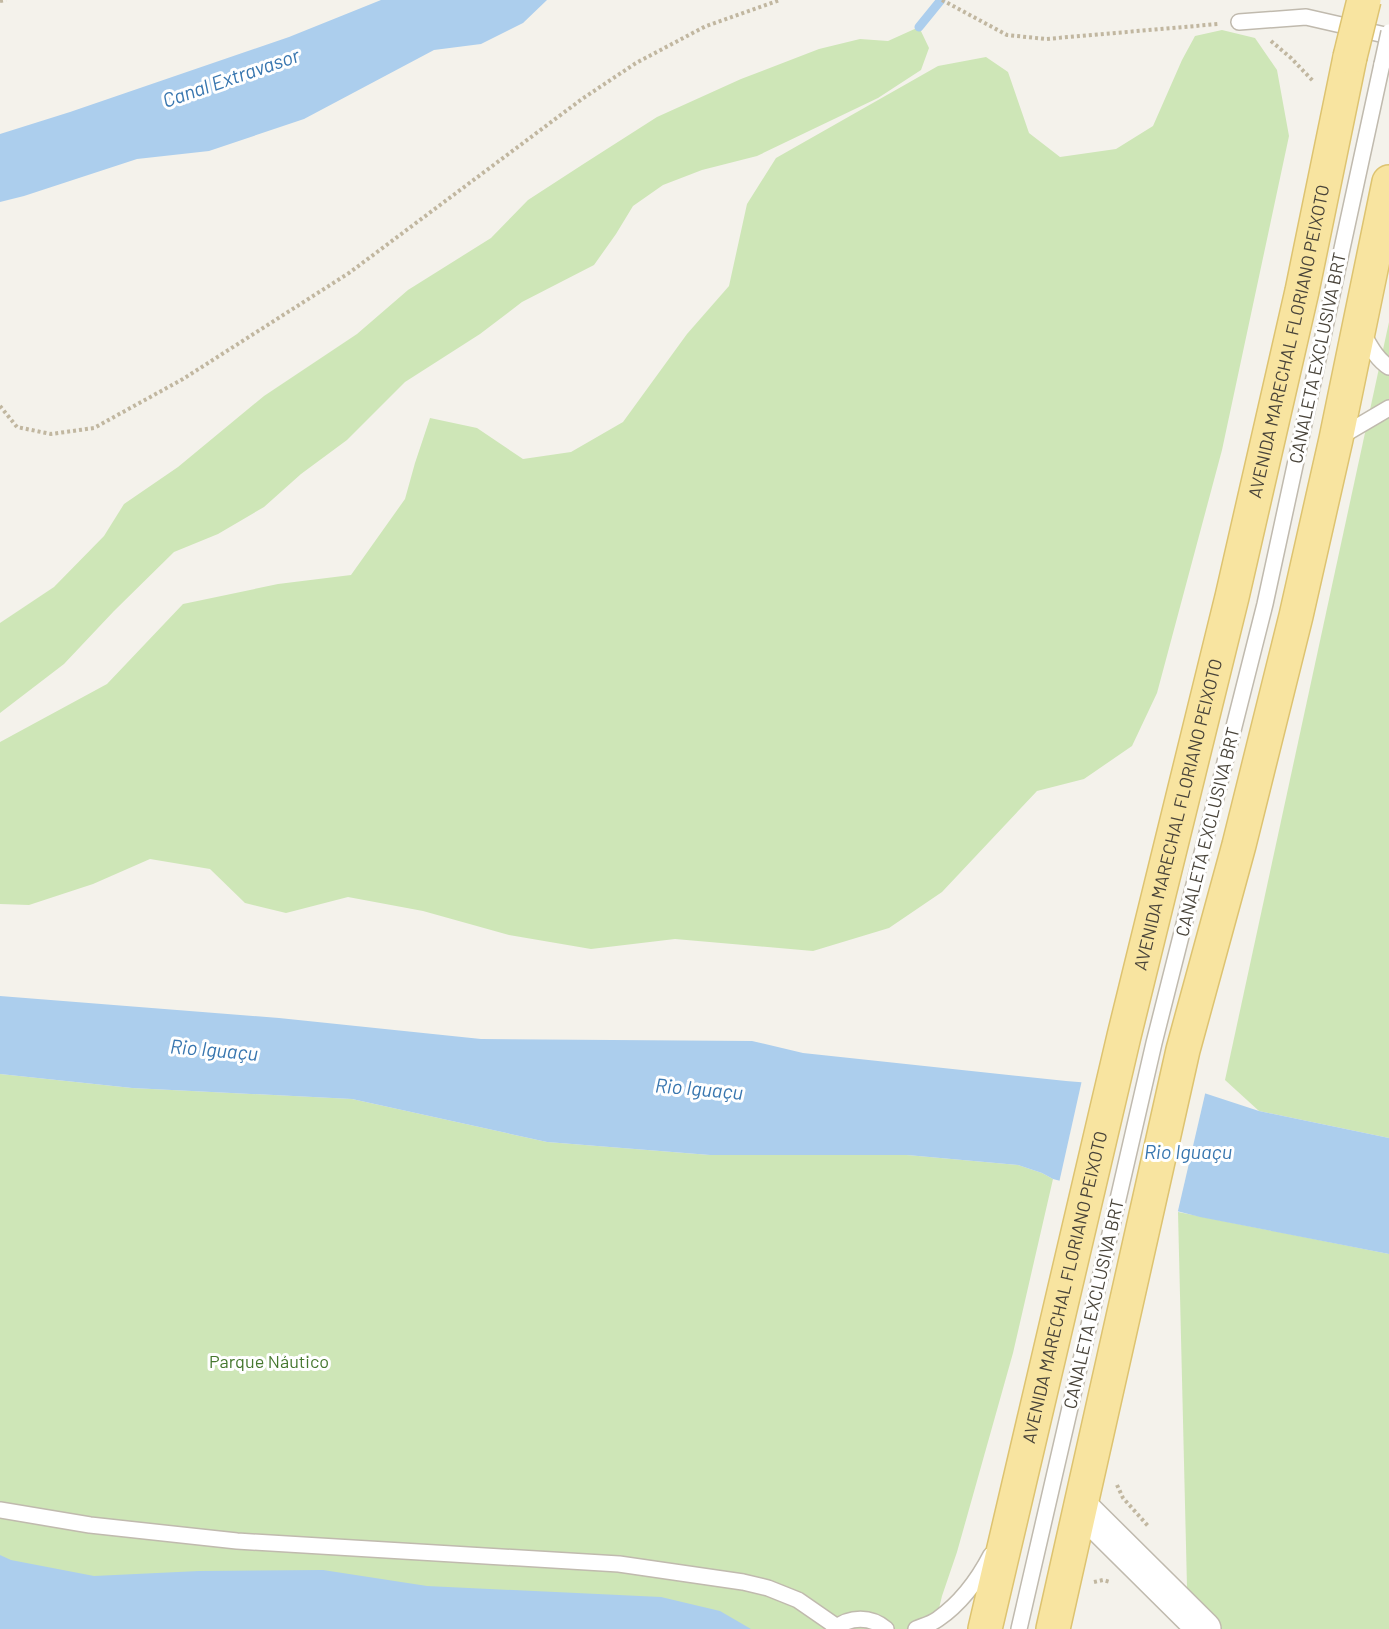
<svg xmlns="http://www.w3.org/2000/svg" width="1389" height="1629" viewBox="0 0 1389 1629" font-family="Barlow,sans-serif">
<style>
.green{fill:#cee6b7}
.water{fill:#acceed}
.pier{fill:#f4f2eb}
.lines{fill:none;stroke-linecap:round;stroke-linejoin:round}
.stream{stroke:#acceed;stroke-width:9}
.service-casing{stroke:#c0baae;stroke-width:18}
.tertiary-casing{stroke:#c0baae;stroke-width:36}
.primary-casing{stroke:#ddc370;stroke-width:36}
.path{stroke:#c1b7a0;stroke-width:4;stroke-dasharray:3 3;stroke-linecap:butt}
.service{stroke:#fff;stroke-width:15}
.tertiary{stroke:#fff;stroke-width:33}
.primary{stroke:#f8e4a0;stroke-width:33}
.service-bridge-casing{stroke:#c0baae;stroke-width:18;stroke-linecap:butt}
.primary-bridge-casing{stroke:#ddc370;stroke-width:36;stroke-linecap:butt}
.service-bridge{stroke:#fff;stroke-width:15}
.primary-bridge{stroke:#f8e4a0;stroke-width:33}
.labels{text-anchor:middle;stroke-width:6;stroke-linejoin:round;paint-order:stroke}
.street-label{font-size:18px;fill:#484339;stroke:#fff}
.park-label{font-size:18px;fill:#46782f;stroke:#fff}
.water-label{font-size:20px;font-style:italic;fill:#3876af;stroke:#fff}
</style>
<rect width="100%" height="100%" fill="#f4f2eb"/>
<g class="green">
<path d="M919,27l10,21 -8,22 -43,28 -121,58 -55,14 -39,15 -30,21 -17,28 -22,31 -72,37 -42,32 -75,48 -58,58 -46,34 -37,33 -46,27 -44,18 -60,59 -50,53 -64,49v-90l54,-36 50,-51 20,-32 54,-37 86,-71 93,-62 51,-44 83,-52 37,-38 57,-37 72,-46 84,-38 78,-30 41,-10 28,2z"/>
<path d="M1222,30l33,8 22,32 12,66 -67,314 -65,243 -25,53 -48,33 -47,12 -95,101 -53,36 -76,23 -138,-12 -84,10 -82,-14 -86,-24 -75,-14 -62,16 -41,-10 -35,-34 -60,-10 -57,25 -64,21 -29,-1v-162l107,-58 76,-80 95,-20 73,-9 54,-76 10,-36 15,-45 47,10 46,31 48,-7 52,-30 64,-88 42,-48 18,-82 29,-46 162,-92 48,-9 22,15 21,61 31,24 56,-8 37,-23 29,-66 13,-24z"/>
<path d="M1389,322v816l-130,-27 -34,-31z"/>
<path d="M0,1074l132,14 220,11 195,43 163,13h197l111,10 24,8 11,6 -40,174 -56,199 -15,44 -8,33h-934z"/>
<path d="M1178,1212l211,42v375h-201z"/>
</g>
<g class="water">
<path d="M381,0h166l-24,23 -42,21 -47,6 -130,69 -95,32 -72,8 -113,37 -24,6v-68l70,-22 219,-75z"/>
<path d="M0,996l279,22 202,21 271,2 51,12 263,28 135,11 58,19 130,27v116l-189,-37 -147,-38 -11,-6 -24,-8 -111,-10h-197l-163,-13 -195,-43 -220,-11 -132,-14z"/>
<path d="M0,1555l11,5 83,16 105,-5 124,-1 104,16 234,11 59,14 31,18h-751z"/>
</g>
<path class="pier" d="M1082,1080l124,10 -29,125 -118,-32z"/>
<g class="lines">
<path class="stream" d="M919,27l22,-27"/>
<g class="service-casing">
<g id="service">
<path d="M1239,22l67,-5 83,19"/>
<path d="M1362,332c7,12 14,27 27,35"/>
<path d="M1338,438l51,-30"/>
<path d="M0,1510l90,15 147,16 382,23 124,18 25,6 30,12 39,27"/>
<path d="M834,1629c16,-13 37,-13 52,0"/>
<path d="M916,1629c7,-3 15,-5 22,-10 23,-16 40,-39 53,-64"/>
<path d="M1019,1629l135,-586 111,-439 117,-540"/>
</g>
</g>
<g class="tertiary-casing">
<path id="tertiary" d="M1081,1507l123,122"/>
</g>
<g class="primary-casing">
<g id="primary">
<path id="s1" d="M985,1629l139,-593 108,-439 70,-306 48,-234"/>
<path d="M1053,1629l130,-579 56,-205 57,-229 40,-177 53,-257"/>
</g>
</g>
<g class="path">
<path d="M942,0l65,35 39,4 172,-15"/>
<path d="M0,1l6,-1"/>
<path d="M1271,41l20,17 22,23"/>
<path d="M0,406l17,21 34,7 43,-6 89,-49 166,-106 233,-174 54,-36 70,-37 74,-26"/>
<path d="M1117,1485l6,13 26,29"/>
<path d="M1094,1582l9,-2 7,2"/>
</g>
<use href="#service" class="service"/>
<use href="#tertiary" class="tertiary"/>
<use href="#primary" class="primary"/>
<g class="service-bridge-casing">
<path id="service-bridge" d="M1382,64l7,-32"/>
</g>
<g class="primary-bridge-casing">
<path id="primary-bridge" d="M1350,57l14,-57"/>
</g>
<use href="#service-bridge" class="service-bridge"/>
<use href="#primary-bridge" class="primary-bridge"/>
</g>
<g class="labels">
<g class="street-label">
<text dy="6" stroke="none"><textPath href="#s1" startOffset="1323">AVENIDA MARECHAL FLORIANO PEIXOTO</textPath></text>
<text transform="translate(1318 358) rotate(-78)" y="6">CANALETA EXCLUSIVA BRT</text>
<text dy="6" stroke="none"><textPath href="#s1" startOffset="837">AVENIDA MARECHAL FLORIANO PEIXOTO</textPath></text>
<text transform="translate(1208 832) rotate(-76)" y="6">CANALETA EXCLUSIVA BRT</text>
<text dy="6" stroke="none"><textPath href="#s1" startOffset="351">AVENIDA MARECHAL FLORIANO PEIXOTO</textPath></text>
<text transform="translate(1094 1304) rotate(-77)" y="6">CANALETA EXCLUSIVA BRT</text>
</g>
<g class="park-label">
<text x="269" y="1368">Parque Náutico</text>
</g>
<g class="water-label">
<text transform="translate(231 78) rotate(-19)" y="7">Canal Extravasor</text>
<text transform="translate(214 1050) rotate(5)" y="7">Rio Iguaçu</text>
<text transform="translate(699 1089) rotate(5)" y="7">Rio Iguaçu</text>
<text x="1188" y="1159">Rio Iguaçu</text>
</g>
</g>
</svg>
